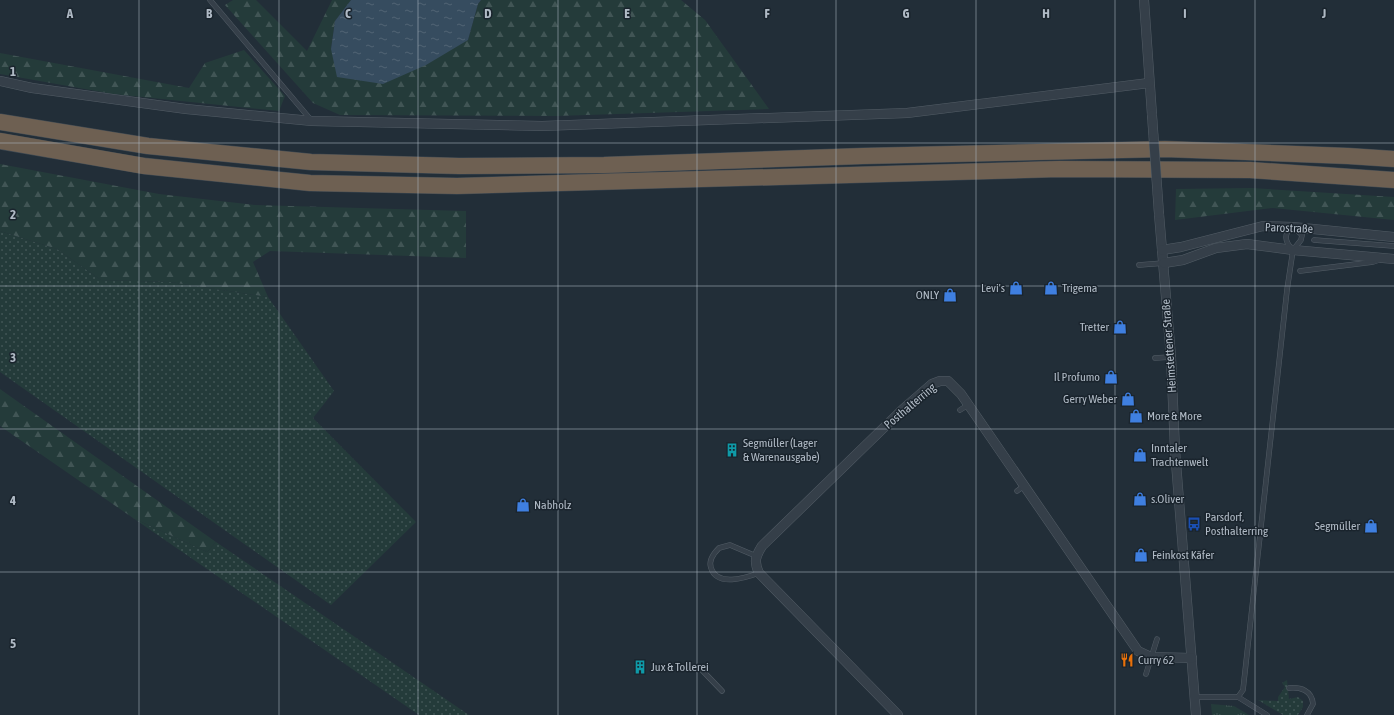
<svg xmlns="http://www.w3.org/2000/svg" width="1394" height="715" viewBox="0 0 1394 715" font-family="'Asap Condensed',sans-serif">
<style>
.grass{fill:url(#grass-dots)}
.forest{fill:url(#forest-firs)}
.park{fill:url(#park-tufts)}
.water{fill:url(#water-ripples)}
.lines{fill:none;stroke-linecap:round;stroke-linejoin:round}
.service-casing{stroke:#535d66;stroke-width:5.5}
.minor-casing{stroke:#535d66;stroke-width:10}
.motorway-casing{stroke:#404a53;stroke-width:17}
.service{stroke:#353f49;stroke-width:4.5}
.minor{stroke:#353f49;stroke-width:9}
.motorway{stroke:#6e6052;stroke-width:16}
.minor-bridge-casing{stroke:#535d66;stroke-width:10;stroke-linecap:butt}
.minor-bridge{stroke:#353f49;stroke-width:9}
.grid{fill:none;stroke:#b0bac5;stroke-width:1;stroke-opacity:0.55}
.labels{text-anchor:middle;stroke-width:3;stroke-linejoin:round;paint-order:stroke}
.street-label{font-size:12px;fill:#b0bac5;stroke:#1a242d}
.poi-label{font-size:12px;fill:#b0bac5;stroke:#1a242d;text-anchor:start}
.grid-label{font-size:13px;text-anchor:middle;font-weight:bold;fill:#b0bac5;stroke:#1a242d;stroke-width:3;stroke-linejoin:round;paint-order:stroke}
</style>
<defs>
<pattern id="grass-dots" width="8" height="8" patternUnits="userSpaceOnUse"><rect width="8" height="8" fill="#243b3a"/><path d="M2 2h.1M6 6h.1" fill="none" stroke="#415555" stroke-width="1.8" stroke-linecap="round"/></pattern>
<pattern id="forest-firs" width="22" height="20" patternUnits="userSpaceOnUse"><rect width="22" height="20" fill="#243b3a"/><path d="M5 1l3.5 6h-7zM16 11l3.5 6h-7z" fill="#415555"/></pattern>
<pattern id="park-tufts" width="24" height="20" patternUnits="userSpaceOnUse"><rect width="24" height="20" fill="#243b3a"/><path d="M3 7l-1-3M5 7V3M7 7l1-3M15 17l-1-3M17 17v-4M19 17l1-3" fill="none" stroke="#415555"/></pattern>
<pattern id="water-ripples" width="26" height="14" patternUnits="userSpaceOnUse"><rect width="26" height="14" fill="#364c5f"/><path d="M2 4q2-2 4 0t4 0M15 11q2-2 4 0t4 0" fill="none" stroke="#516474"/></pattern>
</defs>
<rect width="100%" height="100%" fill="#222e38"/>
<g class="grass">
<path d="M0,231l57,18 44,31 69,2 98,15 66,94 -21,27 103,104 -85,83 -331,-233z"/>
<path d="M133,518l74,34 9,-10 253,173h-50z"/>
<path d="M1287,680l2,19 9,-2 5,4v6l-5,8h-15l-25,-15 20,1v-4l7,-10 -3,-4z"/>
</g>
<g class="forest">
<path d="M233,0h23l51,51 25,-51h19l-16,21 -4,28 137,-9 10,-36 3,-4h200l24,20 64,89 -213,7 -216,-1 -27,-12 -88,-98z"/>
<path d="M244,50l41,46 -6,15 -166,-17 -113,-20v-21l189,35 16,-25z"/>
<path d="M0,164l159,30 96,11 211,6v47l-196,-7 -17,11 15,35 -98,-15 -69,-2 -44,-31 -57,-18z"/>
<path d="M1251,188l143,9v23l-121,-12 -98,12 1,-31z"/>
<path d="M0,389l216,153 -9,10 -74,-34 -133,-92z"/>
</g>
<path class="park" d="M1211,704l23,2 15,9h-37z"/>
<path class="water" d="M351,0h130l-3,4 -10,36 -42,25 -43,19 -46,-7 -6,-28 4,-28z"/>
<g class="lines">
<g class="service-casing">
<g id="service">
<path d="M210,0l101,120"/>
<path d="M1314,240l80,6"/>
<path d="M1139,265l25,-2"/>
<path d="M1300,271l73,-9 6,-2"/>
<path d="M1155,358l16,-1"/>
<path d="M960,410l8,-5"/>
<path d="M1017,491l7,-5"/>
<path d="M756,556l-26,-11 -11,3c-5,5 -11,12 -8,20 6,19 34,10 48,5"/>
<path d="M699,667l23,24"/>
<path d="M1146,674l11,-35"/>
<path d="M1289,688c11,-1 23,2 24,16l-6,11"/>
<path d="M1195,697h43l5,-7 44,-400 6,-40 8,-10 1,-5 -9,-8c-10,6 -8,15 -1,22"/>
<path d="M1238,697l29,18"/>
</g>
</g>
<g class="minor-casing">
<g id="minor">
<path d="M1144,0l8,115"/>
<path d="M0,81l32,7 154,21 126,12 230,5 365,-13 242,-30"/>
<path d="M1159,214l12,143 4,93 21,265"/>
<path d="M1162,250l19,-3 82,-21 30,1 101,10"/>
<path d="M1164,263l19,-3 33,-12 31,-4 46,6 101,9"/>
<path d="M898,715l-139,-142c-5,-11 -4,-16 3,-27l140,-136 30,-26 8,-3h8l13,13 177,257 13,6 41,1"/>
</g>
</g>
<g class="motorway-casing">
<g id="motorway">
<path d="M0,122l148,24 163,16 148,4 145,-1 259,-9 302,-7 183,7 46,3"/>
<path d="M0,141l144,25 166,17 147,3 602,-17 191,1 144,10"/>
</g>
</g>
<use href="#service" class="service"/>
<use href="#minor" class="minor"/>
<use href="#motorway" class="motorway"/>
<g class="minor-bridge-casing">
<path id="minor-bridge" d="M1152,115l7,99"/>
</g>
<use href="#minor-bridge" class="minor-bridge"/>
</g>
<path class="grid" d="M139,0v715M279,0v715M418,0v715M558,0v715M697,0v715M836,0v715M976,0v715M1115,0v715M1255,0v715M0,143h1394M0,286h1394M0,429h1394M0,572h1394"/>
<defs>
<g id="shop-bare" transform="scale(1.08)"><path d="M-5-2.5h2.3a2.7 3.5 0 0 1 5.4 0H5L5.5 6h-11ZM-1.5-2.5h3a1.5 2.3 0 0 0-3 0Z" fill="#3f7fe0" stroke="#1a242d" stroke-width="2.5" paint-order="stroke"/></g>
<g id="building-bare" transform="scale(1.08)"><path d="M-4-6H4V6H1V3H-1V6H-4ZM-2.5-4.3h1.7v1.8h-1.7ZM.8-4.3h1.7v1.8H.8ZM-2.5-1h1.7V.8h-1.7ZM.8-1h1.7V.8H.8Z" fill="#0f9aa8" stroke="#1a242d" stroke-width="2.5" paint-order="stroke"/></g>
<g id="bus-bare" transform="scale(1.08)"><path d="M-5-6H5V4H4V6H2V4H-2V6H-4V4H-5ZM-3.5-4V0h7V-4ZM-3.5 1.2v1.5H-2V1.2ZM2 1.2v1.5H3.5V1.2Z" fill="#1a4fb4" stroke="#1a242d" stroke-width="2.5" paint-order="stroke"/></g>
<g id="restaurant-bare" transform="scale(1.08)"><path d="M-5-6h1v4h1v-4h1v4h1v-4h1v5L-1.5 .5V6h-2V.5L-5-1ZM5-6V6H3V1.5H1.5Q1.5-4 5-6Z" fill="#e8710a" stroke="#1a242d" stroke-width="2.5" paint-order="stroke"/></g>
</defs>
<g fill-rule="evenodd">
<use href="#shop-bare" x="1016" y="288"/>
<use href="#shop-bare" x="1051" y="288"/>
<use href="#shop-bare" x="950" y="295"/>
<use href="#shop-bare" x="1120" y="327"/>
<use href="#shop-bare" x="1111" y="377"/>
<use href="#shop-bare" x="1128" y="399"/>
<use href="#shop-bare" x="1136" y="416"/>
<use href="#building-bare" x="732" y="450"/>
<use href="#shop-bare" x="1140" y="455"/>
<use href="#shop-bare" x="1140" y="499"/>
<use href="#shop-bare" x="523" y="505"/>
<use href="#bus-bare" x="1194" y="524"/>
<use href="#shop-bare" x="1371" y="526"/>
<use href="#shop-bare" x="1141" y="555"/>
<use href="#restaurant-bare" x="1127" y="660"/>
<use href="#building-bare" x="640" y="667"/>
</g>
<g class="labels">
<g class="street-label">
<text transform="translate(1289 228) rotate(2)" y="4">Parostraße</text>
<text transform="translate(1169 346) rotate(-94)" y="4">Heimstettener Straße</text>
<text transform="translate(910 406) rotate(-40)" y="4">Posthalterring</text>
</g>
<g class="poi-label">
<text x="1005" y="292" text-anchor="end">Levi's</text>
<text x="1062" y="292">Trigema</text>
<text x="939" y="299" text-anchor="end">ONLY</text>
<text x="1109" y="331" text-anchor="end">Tretter</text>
<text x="1100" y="381" text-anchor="end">Il Profumo</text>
<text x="1117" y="403" text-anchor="end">Gerry Weber</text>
<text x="1147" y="420">More &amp; More</text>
<text x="743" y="447">Segmüller (Lager<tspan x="743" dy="14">&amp; Warenausgabe)</tspan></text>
<text x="1151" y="452">Inntaler<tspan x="1151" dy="14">Trachtenwelt</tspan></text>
<text x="1151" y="503">s.Oliver</text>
<text x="534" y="509">Nabholz</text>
<text x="1205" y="521">Parsdorf,<tspan x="1205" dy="14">Posthalterring</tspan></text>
<text x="1360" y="530" text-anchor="end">Segmüller</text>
<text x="1152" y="559">Feinkost Käfer</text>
<text x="1138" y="664">Curry 62</text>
<text x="651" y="671">Jux &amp; Tollerei</text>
</g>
</g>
<g class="grid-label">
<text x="70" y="18">A</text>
<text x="209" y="18">B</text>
<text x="348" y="18">C</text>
<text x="488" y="18">D</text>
<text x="627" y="18">E</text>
<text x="767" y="18">F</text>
<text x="906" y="18">G</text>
<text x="1046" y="18">H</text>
<text x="1185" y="18">I</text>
<text x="1324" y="18">J</text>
<text x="13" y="76">1</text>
<text x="13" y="219">2</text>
<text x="13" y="362">3</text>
<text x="13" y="505">4</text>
<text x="13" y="648">5</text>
</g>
</svg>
